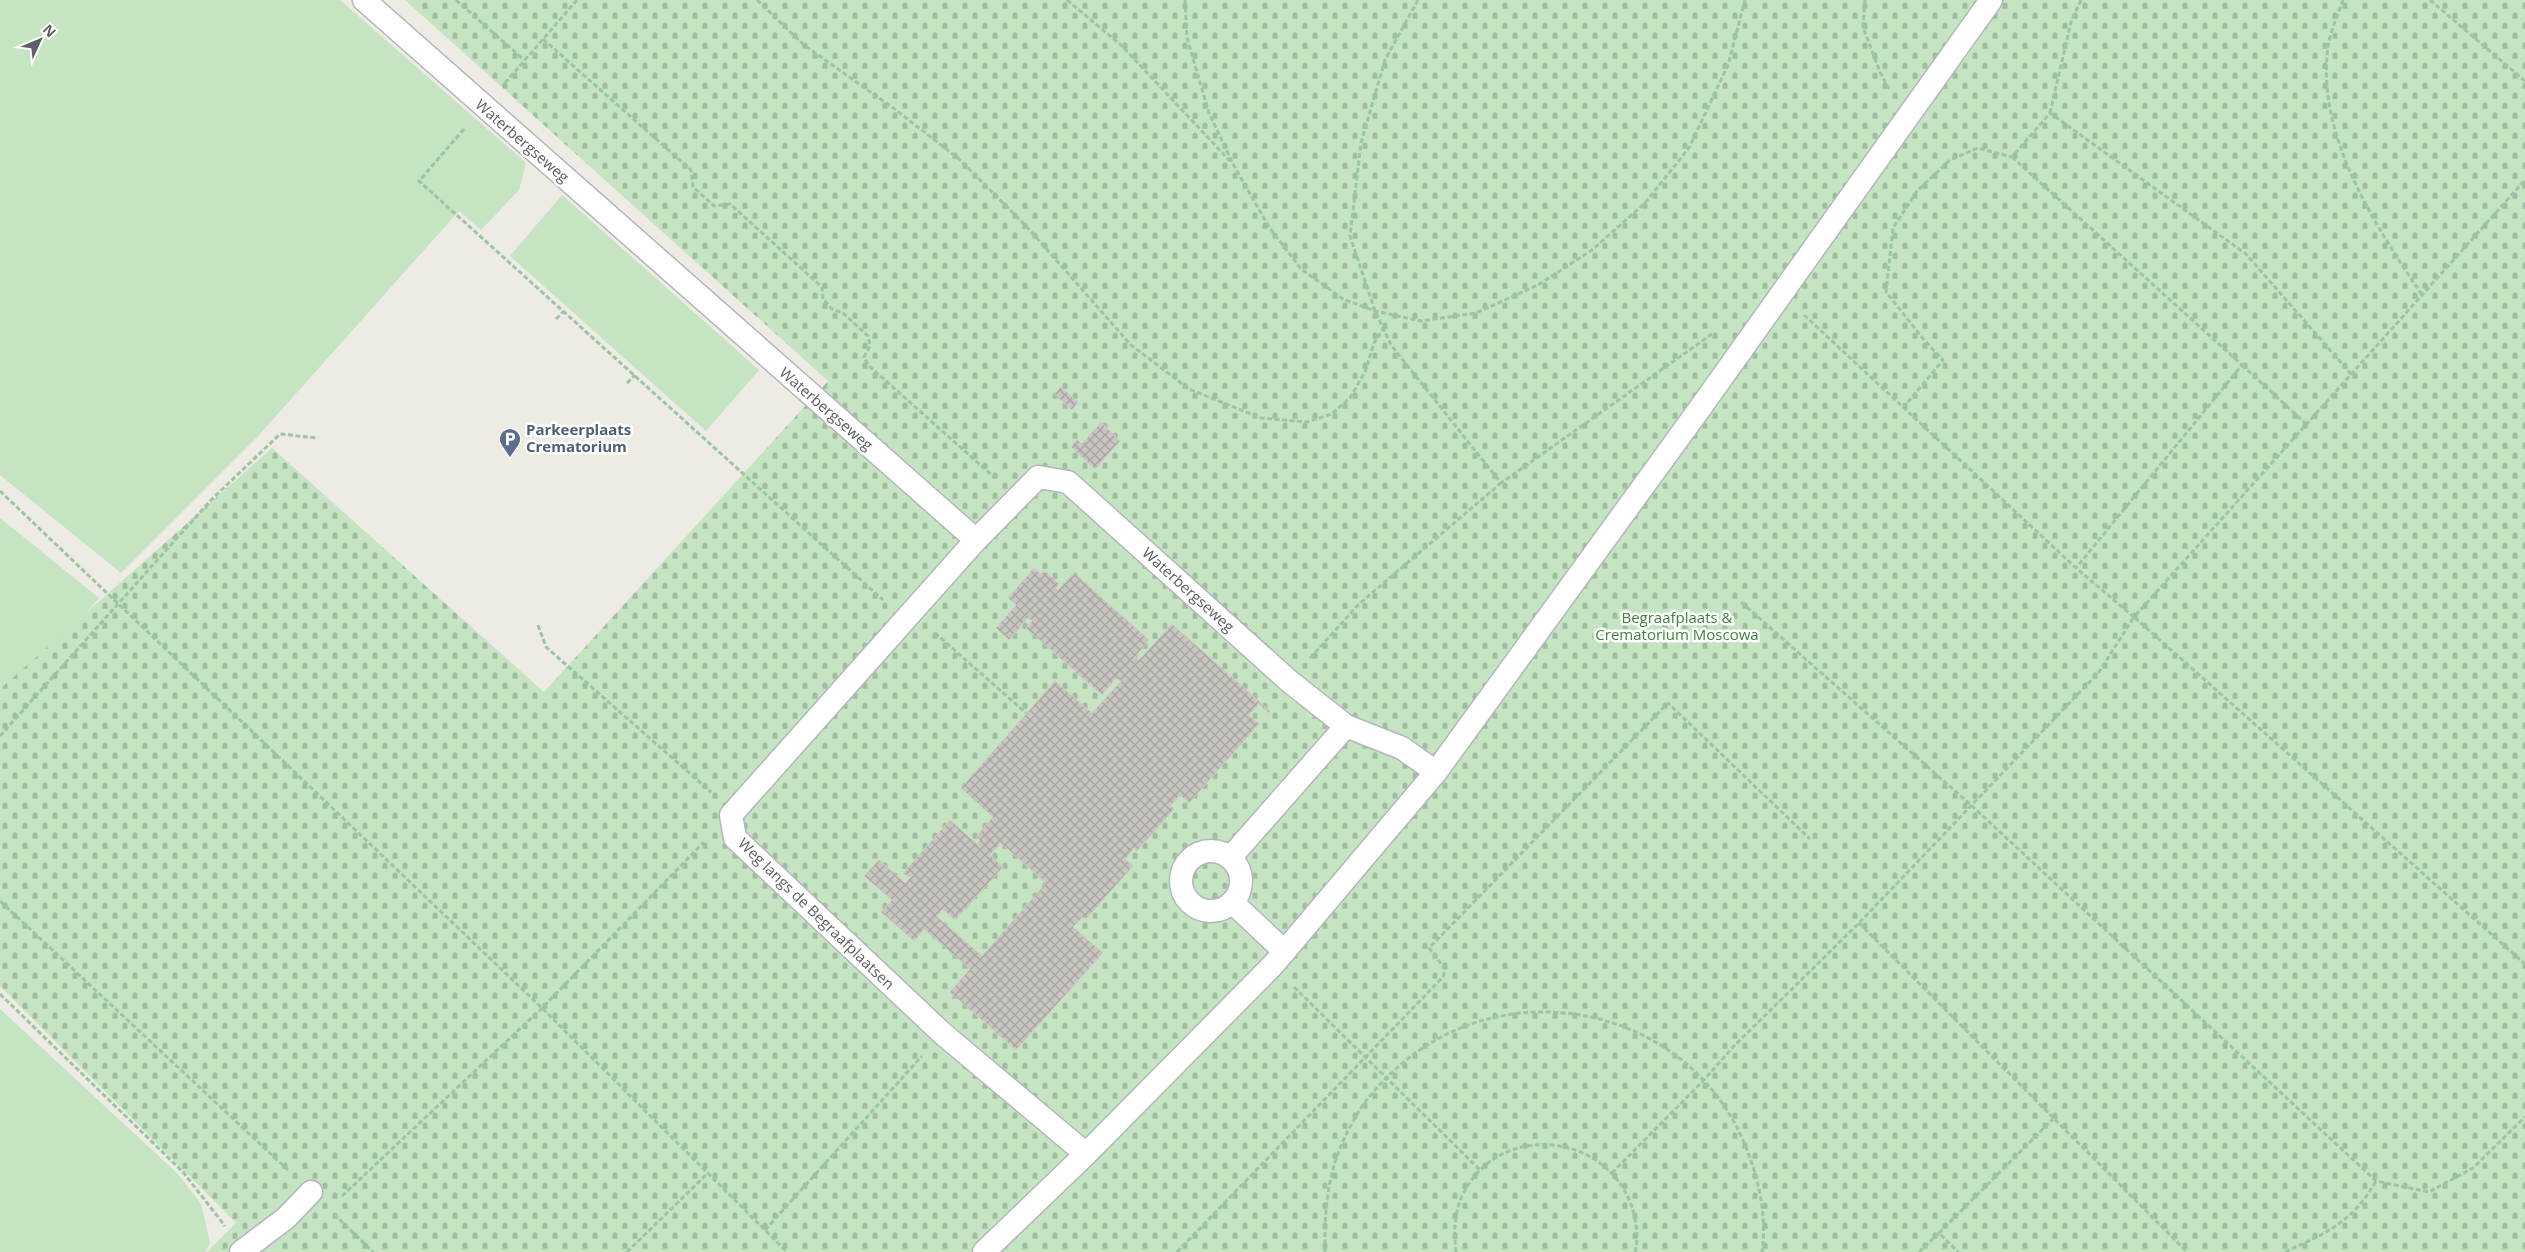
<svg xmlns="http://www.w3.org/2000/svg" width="2525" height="1252" viewBox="0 0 2525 1252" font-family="'Open Sans',sans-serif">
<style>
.green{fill:#c4e4c2}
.cemetery{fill:url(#cemetery-stones)}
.building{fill:url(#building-cross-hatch);stroke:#d2ccc3;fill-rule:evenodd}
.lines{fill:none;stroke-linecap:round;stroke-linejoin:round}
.lane-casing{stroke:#b4b7ba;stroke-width:25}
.path{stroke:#9cc5a4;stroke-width:3;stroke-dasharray:5 2.5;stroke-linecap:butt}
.lane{stroke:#fff;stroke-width:22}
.labels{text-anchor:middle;stroke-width:5;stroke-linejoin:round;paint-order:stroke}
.street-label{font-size:15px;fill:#5c6064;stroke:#fff}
.service-label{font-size:15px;font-weight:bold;fill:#4e5e75;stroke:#fff;text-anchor:start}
.park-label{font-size:15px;fill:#3c843a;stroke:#fff}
</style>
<defs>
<pattern id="cemetery-stones" width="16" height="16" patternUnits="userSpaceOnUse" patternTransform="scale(1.25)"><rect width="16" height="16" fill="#c4e4c2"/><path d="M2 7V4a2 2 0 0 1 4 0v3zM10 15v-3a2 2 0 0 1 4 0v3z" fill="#a2bca1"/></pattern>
<pattern id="building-cross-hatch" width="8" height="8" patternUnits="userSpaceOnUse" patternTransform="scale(1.25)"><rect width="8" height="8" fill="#c9c5c1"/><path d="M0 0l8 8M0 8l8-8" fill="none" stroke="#a6a3a0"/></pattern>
</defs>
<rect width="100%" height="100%" fill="#eeebe4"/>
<g class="green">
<path d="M0,0h340l186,163 -7,27 -38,40 -22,-19 -200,224 -138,138 -121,-98z"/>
<path d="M562,195l197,175 -53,61 -196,-175z"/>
<path d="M0,518l99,80 -99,111z"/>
<path d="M0,1009l178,165 23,30 9,39 -5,9h-205z"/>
</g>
<path class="cemetery" d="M405,0h2120v1252h-2318l29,-29 -236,-237v-297l272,-241 272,244 284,-311z"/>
<g class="building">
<path d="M1061,387l17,15 -6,8 -18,-16z"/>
<path d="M1101,422l19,19 -25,28 -24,-22 6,-8 5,5z"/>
<path d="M1034,568l7,6 4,-3 14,13 -3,4 2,2 16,-17 75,67 -14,17 4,3 33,-36 98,87 -1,2 -10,-9 -10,11 10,9 -70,79 -9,-8 -10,11 4,3 -37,42 -3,-3 -9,11 8,7 -47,53 -3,-2 -10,10 30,26 -87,97 -66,-58 20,-23 -46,-40 -10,12 -33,-29 11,-12 -28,-24 15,-16 26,23 5,-5 -7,-5 47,-53 27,24 3,-4 -4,-3 17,-20 -32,-29 94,-107 37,32 29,-32 -5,-3 -14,17 -76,-67 6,-7 -4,-3 -19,22 -13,-12 20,-23 -8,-7zM1001,843l45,40 -64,73 -46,-40 7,-7 12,11 48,-53 -13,-12z"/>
</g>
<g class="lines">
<g class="lane-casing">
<g id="lane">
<path d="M364,0l612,540 62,-63 30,5 221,199 57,45 56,22 34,24"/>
<path d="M976,540l-245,275 4,23 207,195 144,121 -102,98"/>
<circle cx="1211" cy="881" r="30"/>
<path d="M1230,858l116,-132"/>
<path d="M1232,902l52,49"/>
<path d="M1086,1154l187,-189 163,-193 262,-361 293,-411"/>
<path d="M241,1252l45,-34 25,-26"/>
</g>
</g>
<g class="path">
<path d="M456,0l68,60"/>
<path d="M757,0l47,45 92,65 63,49 68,68 104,118 58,44 72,29 46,4 25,-8 18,-16 15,-26 9,-29 9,-14"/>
<path d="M1067,0l54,45 109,116"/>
<path d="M1185,0l2,38 22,75 24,51 36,63 32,42 42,30 32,12 46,10 55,-8 62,-28 54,-35 52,-46 45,-56 39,-83 17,-65"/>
<path d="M1418,0l-33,60 -24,83 -11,93 25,75 16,34 110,138 211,-149"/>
<path d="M1865,0l-2,27 17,45 9,17"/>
<path d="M2343,0c-5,15 -13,32 -15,47 -12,89 47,178 94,248"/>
<path d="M2430,0l95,81"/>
<path d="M543,39l148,131 2,17 21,19 16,-2 92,83 1,12 9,10 11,4 25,23 2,10 -6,11 4,8 126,112"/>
<path d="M505,83l72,-83"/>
<path d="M2050,113l21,-91 10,-22"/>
<path d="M464,129l-45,52 464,419"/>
<path d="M2012,157l230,208 -166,203"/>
<path d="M1804,315l272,253 58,49 391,-437"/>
<path d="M556,319l8,-8"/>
<path d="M2242,365l64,59"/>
<path d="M627,383l8,-8"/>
<path d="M1903,408l40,-48 -18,-19 -39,-49 7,-64 24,-37 33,-31 28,-12 34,9 38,-44 196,141 105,120"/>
<path d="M0,491l542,517 245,244"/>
<path d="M1741,602l231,204 404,375 53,11 44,-24 52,-51"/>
<path d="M538,625l8,22 165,145"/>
<path d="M935,633l91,80"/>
<path d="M1310,658l49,-54 142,-121"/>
<path d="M0,736l211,-236 69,-66 38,4"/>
<path d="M0,901l288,269"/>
<path d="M1859,923l328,329"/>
<path d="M1294,987l186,183"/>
<path d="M0,994l183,178 42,54"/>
<path d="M1612,1173l92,-93 30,-34 125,-123 240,-251 35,-55 391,347"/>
<path d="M342,1196l200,-188 162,-166"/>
<path d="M334,1214l39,38"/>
<path d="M765,1230l157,-174"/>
<path d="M1939,1233l114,-114"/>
<path d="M627,1252l81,-79"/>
<path d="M1177,1252l266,-275 2,-8 -16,-21 239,-245 142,136"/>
<path d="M1325,1252c-1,-50 4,-90 30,-134 12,-22 31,-41 50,-57 111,-91 285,-51 340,84 14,34 22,70 17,107"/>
<path d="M1456,1252c-2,-19 -2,-38 6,-56 35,-75 144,-65 170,11 4,13 7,31 3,45"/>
<path d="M1919,1252l20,-19 19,19"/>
<path d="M2285,1252c41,-19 67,-29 91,-71"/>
</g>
<use href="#lane" class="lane"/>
</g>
<defs>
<g id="parking-pin" transform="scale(1.125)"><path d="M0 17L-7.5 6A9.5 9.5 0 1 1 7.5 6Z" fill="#5c6f8a" stroke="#fff"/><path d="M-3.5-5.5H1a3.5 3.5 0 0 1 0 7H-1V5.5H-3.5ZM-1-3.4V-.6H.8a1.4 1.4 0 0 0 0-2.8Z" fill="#fff"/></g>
</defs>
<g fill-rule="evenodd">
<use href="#parking-pin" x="510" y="439"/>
</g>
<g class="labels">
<g class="street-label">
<text transform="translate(522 141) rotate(41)" y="5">Waterbergseweg</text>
<text transform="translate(826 409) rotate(41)" y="5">Waterbergseweg</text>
<text transform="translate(1188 590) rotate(42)" y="5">Waterbergseweg</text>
<text transform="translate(816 914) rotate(44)" y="5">Weg langs de Begraafplaatsen</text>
</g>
<g class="service-label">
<text x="526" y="435">Parkeerplaats<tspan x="526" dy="17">Crematorium</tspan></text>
</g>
<g class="park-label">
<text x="1677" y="623">Begraafplaats &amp;<tspan x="1677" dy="17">Crematorium Moscowa</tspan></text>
</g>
</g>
<g transform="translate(40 40) rotate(46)" stroke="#ffffff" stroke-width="4" paint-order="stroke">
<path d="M0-4L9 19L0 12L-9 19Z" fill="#5c6064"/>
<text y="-8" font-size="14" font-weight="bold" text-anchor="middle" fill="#5c6064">N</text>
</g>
</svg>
